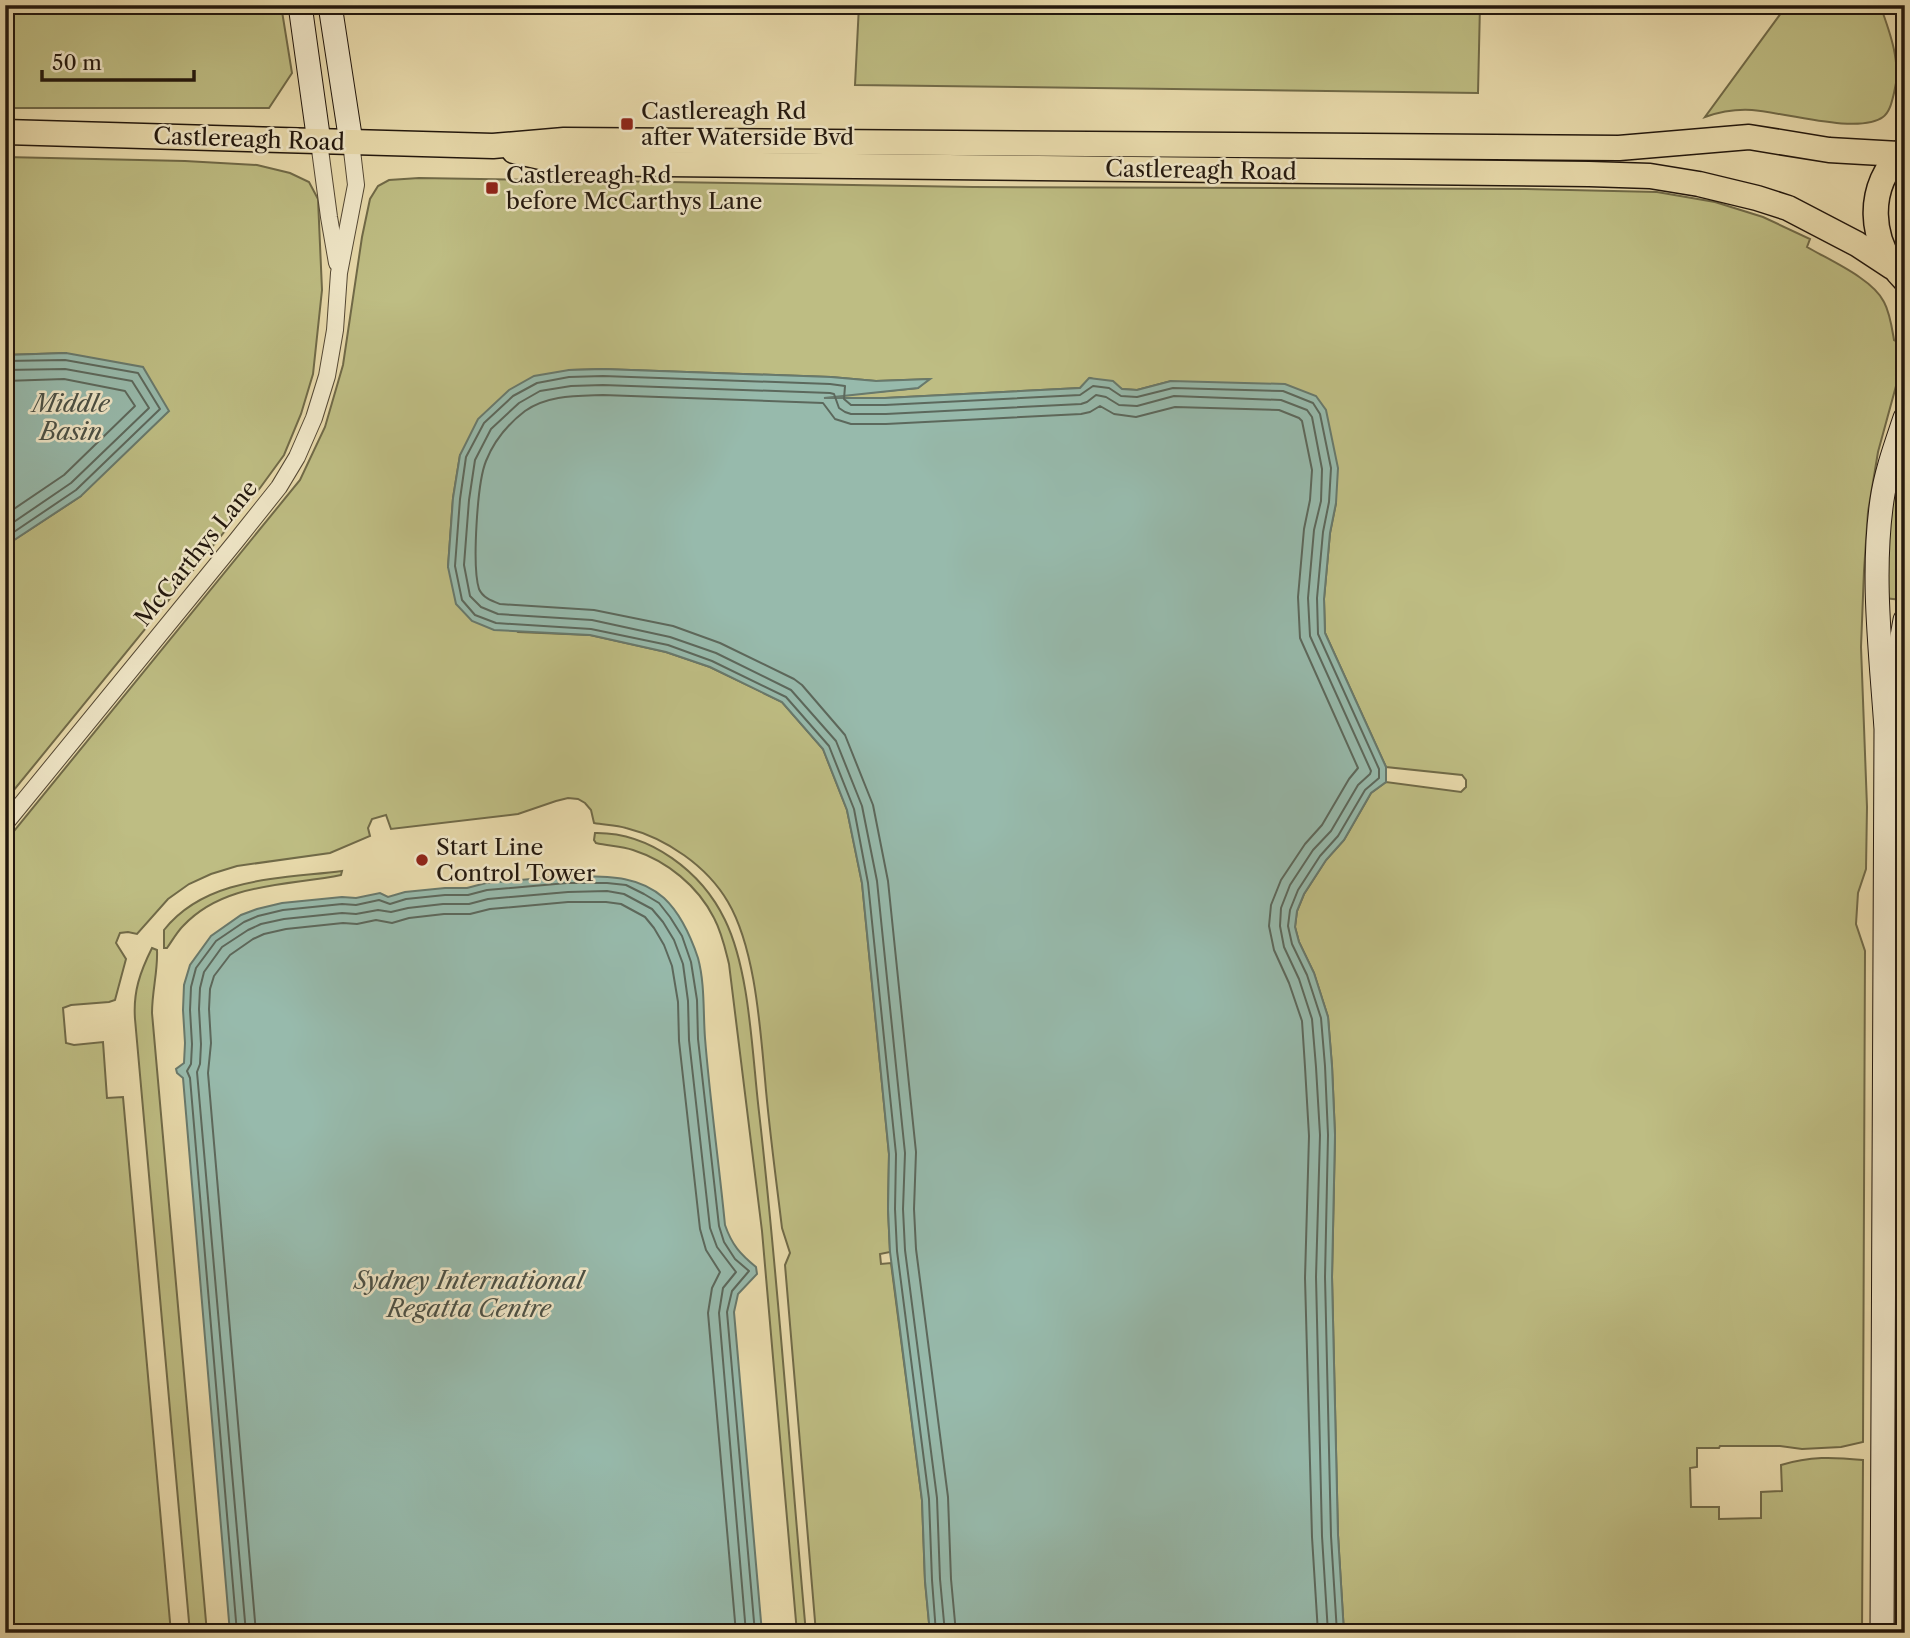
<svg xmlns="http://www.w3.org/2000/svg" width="1910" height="1638" viewBox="0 0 1910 1638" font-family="'Libre Caslon Text',serif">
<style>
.green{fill:#bebd83;stroke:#706a48;stroke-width:2}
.water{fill:#97baac;stroke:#68796c;stroke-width:2}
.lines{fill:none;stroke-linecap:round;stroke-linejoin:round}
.shore{stroke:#5c685c;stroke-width:2}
.street-casing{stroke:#544834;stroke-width:18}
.secondary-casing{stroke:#22170d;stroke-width:25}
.primary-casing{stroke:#22170d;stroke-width:27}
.street{stroke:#f0e7c8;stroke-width:16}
.secondary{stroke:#f0e7c8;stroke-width:23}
.primary{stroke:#e8daab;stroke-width:24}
.poi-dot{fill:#8f2418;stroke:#f0e7c8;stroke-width:2.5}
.labels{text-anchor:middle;stroke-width:5;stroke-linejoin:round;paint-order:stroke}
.poi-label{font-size:23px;fill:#22170d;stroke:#f0e7c8;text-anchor:start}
.street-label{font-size:23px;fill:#22170d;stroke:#f0e7c8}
.water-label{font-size:24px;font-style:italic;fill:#4b5045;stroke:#f0e7c8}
</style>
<rect width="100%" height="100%" fill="#e8daab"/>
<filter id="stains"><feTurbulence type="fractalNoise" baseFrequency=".00286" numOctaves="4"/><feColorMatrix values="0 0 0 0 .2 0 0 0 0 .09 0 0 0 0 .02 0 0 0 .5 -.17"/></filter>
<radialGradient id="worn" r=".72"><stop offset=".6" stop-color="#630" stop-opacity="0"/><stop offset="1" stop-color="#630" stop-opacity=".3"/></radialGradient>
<g class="green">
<path d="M7,5h274l11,68 -23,35h-262z"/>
<path d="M859,5h621l-2,88 -623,-8z"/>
<path d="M1787,5h93c10,27 22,60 14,88 -2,8 -4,19 -11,24 -24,18 -101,-5 -131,-7 -16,-1 -33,2 -47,7z"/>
<path d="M5,157l180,4 72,4 33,8 19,9 9,17 4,91 -9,84 -12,40 -17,41 -24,33 -255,313v-255l76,-50 -15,-143 -61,2z"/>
<path d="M419,178l554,9 553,2 131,3 58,10 48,15 47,22 -3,8c22,13 66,32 77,55 6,11 8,26 10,38l9,5 -4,30 -21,77 -10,60 -4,59 -3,76 6,160 -1,62 -8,24 -2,31 9,27 -2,491 -22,5 -39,2 -22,-3h-60l-1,2h-22v19l-7,1 1,39h28v12l42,-1v-26l21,-1 -1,-26c29,-9 52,-8 82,-5l-1,173h-518l-6,-98 -6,-258 3,-142 -3,-69 -4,-49 -14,-44 -15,-31 -4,-15 2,-16 7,-17 22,-34 18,-20 27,-47 15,-11 75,10 5,-5v-7l-4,-5 -76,-8 -61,-134 -1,-34 6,-66 6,-30 -165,-122 -34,9 -15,-1 -32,-11 -10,10 -195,10h-73l106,-10 10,-9 -52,2 -45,-4 -228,-8 -34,1 -109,85 -7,43 -5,69 70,65 72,3 76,17 44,15 72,35 41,47 24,61 15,73 27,271 -1,55 2,43 -10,2 1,10 10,-1 31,237 3,81 5,52h-114l-31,-368 5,-12 -8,-25c-6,-50 -13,-100 -17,-149 -5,-53 -10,-131 -37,-177 -21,-36 -62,-64 -102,-74 -10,-3 -21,-3 -32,-5l-3,-13 -6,-7 -7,-4 -10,-1 -12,3 -38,13 -127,15 -5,-14 -14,4 -4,9 2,8 -40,17 -93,13 -26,8 -22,10 -21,15 -31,35 -9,-2 -8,1 -4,10 10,16 -11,41 -6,2 -38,3 -8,3 3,35 8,2 29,-3 4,56 16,-1 48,536h-166v-791l295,-362 25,-53 18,-62 19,-128 8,-38 8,-13 11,-6z"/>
<path d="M1905,446v141l-3,13 -18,-2 6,-87z"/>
<path d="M595,833c55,-1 107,39 130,87 25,51 27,134 34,192 20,173 31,347 47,521h-9l-35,-402 -33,-267c-4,-16 -7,-31 -15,-46 -16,-32 -47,-57 -81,-68 -12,-4 -25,-4 -37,-7l-2,-3z"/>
<path d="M342,871l-1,4c-54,11 -117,7 -158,51 -6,6 -11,15 -16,22h-3v-18c42,-53 116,-51 178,-59z"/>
<path d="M152,948l5,2c1,21 -5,41 -5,63l55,620h-17l-55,-614c-2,-27 5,-47 17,-71z"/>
<path d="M1895,1124l10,1v508h-11z"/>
</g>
<g class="water">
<path d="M66,353l77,14 26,44 -88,85 -76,50v-191z"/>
<path d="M603,369l228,8 45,4 54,-2 -12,9 -94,10h61l195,-10 9,-10 24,3 9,8 15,1 34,-9 114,3 31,12 10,14 12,58 -2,35 -6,30 -6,66 1,34 61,134v15l-15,11 -27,47 -18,20 -22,34 -7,17 -2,16 4,15 15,31 14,44 4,49 3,69 -3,142 6,258 6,98h-414l-5,-52 -3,-81 -32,-248 -2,-43 1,-55 -27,-271 -15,-73 -24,-61 -41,-47 -72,-35 -44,-15 -76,-17 -96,-5 -22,-9 -16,-17 -8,-37 5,-69 7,-43 18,-36 31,-29 25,-14 35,-6z"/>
<path d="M567,876c34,1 69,-3 97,22 16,15 27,39 34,60 7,26 5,54 7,80 5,63 14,125 20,187 7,20 15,29 31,42l1,7 -19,20 -4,18 28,321h-532l-47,-555 -6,-5 -1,-4 8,-6 1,-20 -2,-33 1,-25 6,-20 21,-29 30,-21 16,-6 25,-6 60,-6 14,1 24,-5 8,4 17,-5 40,-4h22l19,-5z"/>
</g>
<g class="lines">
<g class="shore">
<path d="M5,361l60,-1 73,13 22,36 -84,81 -71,48"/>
<path d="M5,370l60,-1 67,12 17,27 -78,75 -66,45"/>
<path d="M5,381l59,-2 61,12 10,15 -71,69 -59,40"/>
<path d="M237,1633l-47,-555 -3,-7 4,-7 1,-20 -2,-34 1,-23 5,-19 20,-27 28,-19 14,-6 25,-6 59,-6 14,1 23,-5 11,4 16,-5 39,-4h23l19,-5 80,-7h40l19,2 18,9 15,9 11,14 12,19 9,26 6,38 1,39 21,187 5,16 11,17 14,12 -17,20 -5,21 28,321"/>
<path d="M246,1633l-49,-561 3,-8 1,-20 -2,-35 1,-21 4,-16 18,-25 26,-17 13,-6 23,-5 58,-6 14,1 22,-4 13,2 17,-4 35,-4h26l19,-5 80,-7 39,-1 17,3 28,15 11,13 11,18 9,24 5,37 1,39 21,188 7,19 19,25 -13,16 -4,25 27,320"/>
<path d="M256,1633l-48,-560 3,-30 -2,-34 1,-20 4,-13 16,-21 23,-16 11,-5 22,-5 57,-6 14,1 19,-4 16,3 17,-5 35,-4h26l20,-5 78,-7h38l15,2 24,13 9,11 10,17 8,21 6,36 1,39 21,188 6,21 14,22 -8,16 -4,25 28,320"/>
<path d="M936,1633l-4,-53 -3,-81 -32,-248 -2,-42 1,-55 -28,-271 -14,-74 -25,-63 -43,-49 -74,-36 -44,-16 -77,-16 -95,-6 -21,-8 -13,-15 -7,-34 5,-67 6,-42 18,-34 29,-27 24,-13 32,-6 34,-1 227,8 15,2 -1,13 7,6h34l195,-10 13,-9 16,2 12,8 16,1 36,-9 110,3 30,12 7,11 11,54 -2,34 -6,30 -6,66 1,36 61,135v9l-14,12 -27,46 -18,20 -22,34 -8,20 -2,16 4,18 15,31 14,43 4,48 3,69 -3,142 6,259 6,97"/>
<path d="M945,1633l-5,-54 -3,-81 -32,-248 -2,-41 2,-56 -28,-272 -15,-75 -26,-65 -45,-51 -75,-37 -46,-16 -78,-17 -94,-6 -17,-7 -11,-11 -6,-31 5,-65 6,-40 16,-31 28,-26 21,-12 31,-5 32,-1 227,8 4,1 5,14 6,4 6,2h35l195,-10 6,-2 9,-7 10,2 13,8 18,1 37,-10 107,4 26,10 5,7 10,52 -1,32 -7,29 -6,68 2,38 61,135 -1,3 -12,11 -27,46 -18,19 -23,35 -9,23 -1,18 4,21 15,32 13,40 4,48 4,68 -4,142 6,259 6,97"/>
<path d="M956,1633l-5,-54 -3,-82 -32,-248 -2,-40 2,-57 -28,-271 -15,-76 -28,-70 -43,-50 -8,-6 -74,-36 -47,-17 -79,-16 -94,-6c-8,-3 -17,-6 -21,-15 -7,-22 -2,-106 7,-128 8,-20 22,-37 39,-50 23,-16 51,-15 78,-16l220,8 12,16 16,5h35l195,-10 9,-2 10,-6 14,8 22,3 39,-10 104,3 20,8 3,3 10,49 -2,30 -6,29 -6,68 2,41 58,130 -9,11 -27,46 -17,19 -24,36 -10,25 -2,21 5,24 15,33 13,38 3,46 4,69 -4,142 7,259 6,96"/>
</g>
<g class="street-casing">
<g id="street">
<path d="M319,142l10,75 8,46"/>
<path d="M5,824l231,-283 43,-54 18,-30 17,-39 13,-42 8,-46 4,-57 17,-88 -5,-43"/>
<path d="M1885,948h20"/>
</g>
</g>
<g class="secondary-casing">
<g id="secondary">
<path d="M300,5l19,137"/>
<path d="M330,5l21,137"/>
<path d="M1892,692l13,-72"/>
<path d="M1882,1633l4,-904c-5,-76 -15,-153 -4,-229 4,-28 14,-55 23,-82"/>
</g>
</g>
<g class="primary-casing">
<g id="primary">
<path d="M5,132l488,14 71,-6 1055,8 130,-11 80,13 70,4"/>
<path d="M1905,149c-41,37 -37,94 0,131"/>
<path d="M514,151l53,12 1022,11 61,2 49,8 58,14 31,10 69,36 35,23"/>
</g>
</g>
<use href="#street" class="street"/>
<use href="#secondary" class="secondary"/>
<use href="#primary" class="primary"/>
</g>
<g class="poi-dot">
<rect x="620" y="117" width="14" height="14" rx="3.5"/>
<rect x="485" y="181" width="14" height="14" rx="3.5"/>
<circle cx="422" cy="860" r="7"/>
</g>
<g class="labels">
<g class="poi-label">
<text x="641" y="119">Castlereagh Rd<tspan x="641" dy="26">after Waterside Bvd</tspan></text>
<text x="506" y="183">Castlereagh Rd<tspan x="506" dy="26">before McCarthys Lane</tspan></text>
<text x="436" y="855">Start Line<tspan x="436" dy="26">Control Tower</tspan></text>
</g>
<g class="street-label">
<text transform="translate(249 139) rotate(2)" y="8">Castlereagh Road</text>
<text transform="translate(1201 170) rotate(1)" y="8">Castlereagh Road</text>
<text transform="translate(196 553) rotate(-51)" y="8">McCarthys Lane</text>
</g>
<g class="water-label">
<text x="71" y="412">Middle<tspan x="71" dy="28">Basin</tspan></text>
<text x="469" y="1289">Sydney International<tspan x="469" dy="28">Regatta Centre</tspan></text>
</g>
</g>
<rect width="1910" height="1638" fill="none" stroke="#e8daab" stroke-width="28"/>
<rect x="7" y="7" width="1896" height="1624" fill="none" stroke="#22170d" stroke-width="3.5"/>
<rect x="14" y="14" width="1882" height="1610" fill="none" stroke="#22170d" stroke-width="2"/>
<path d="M42 70v10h152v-10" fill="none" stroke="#22170d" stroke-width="3.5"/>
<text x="52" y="70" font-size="21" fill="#22170d" stroke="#f0e7c8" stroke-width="5" paint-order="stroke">50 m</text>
<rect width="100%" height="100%" filter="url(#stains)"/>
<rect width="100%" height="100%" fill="url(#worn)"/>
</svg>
